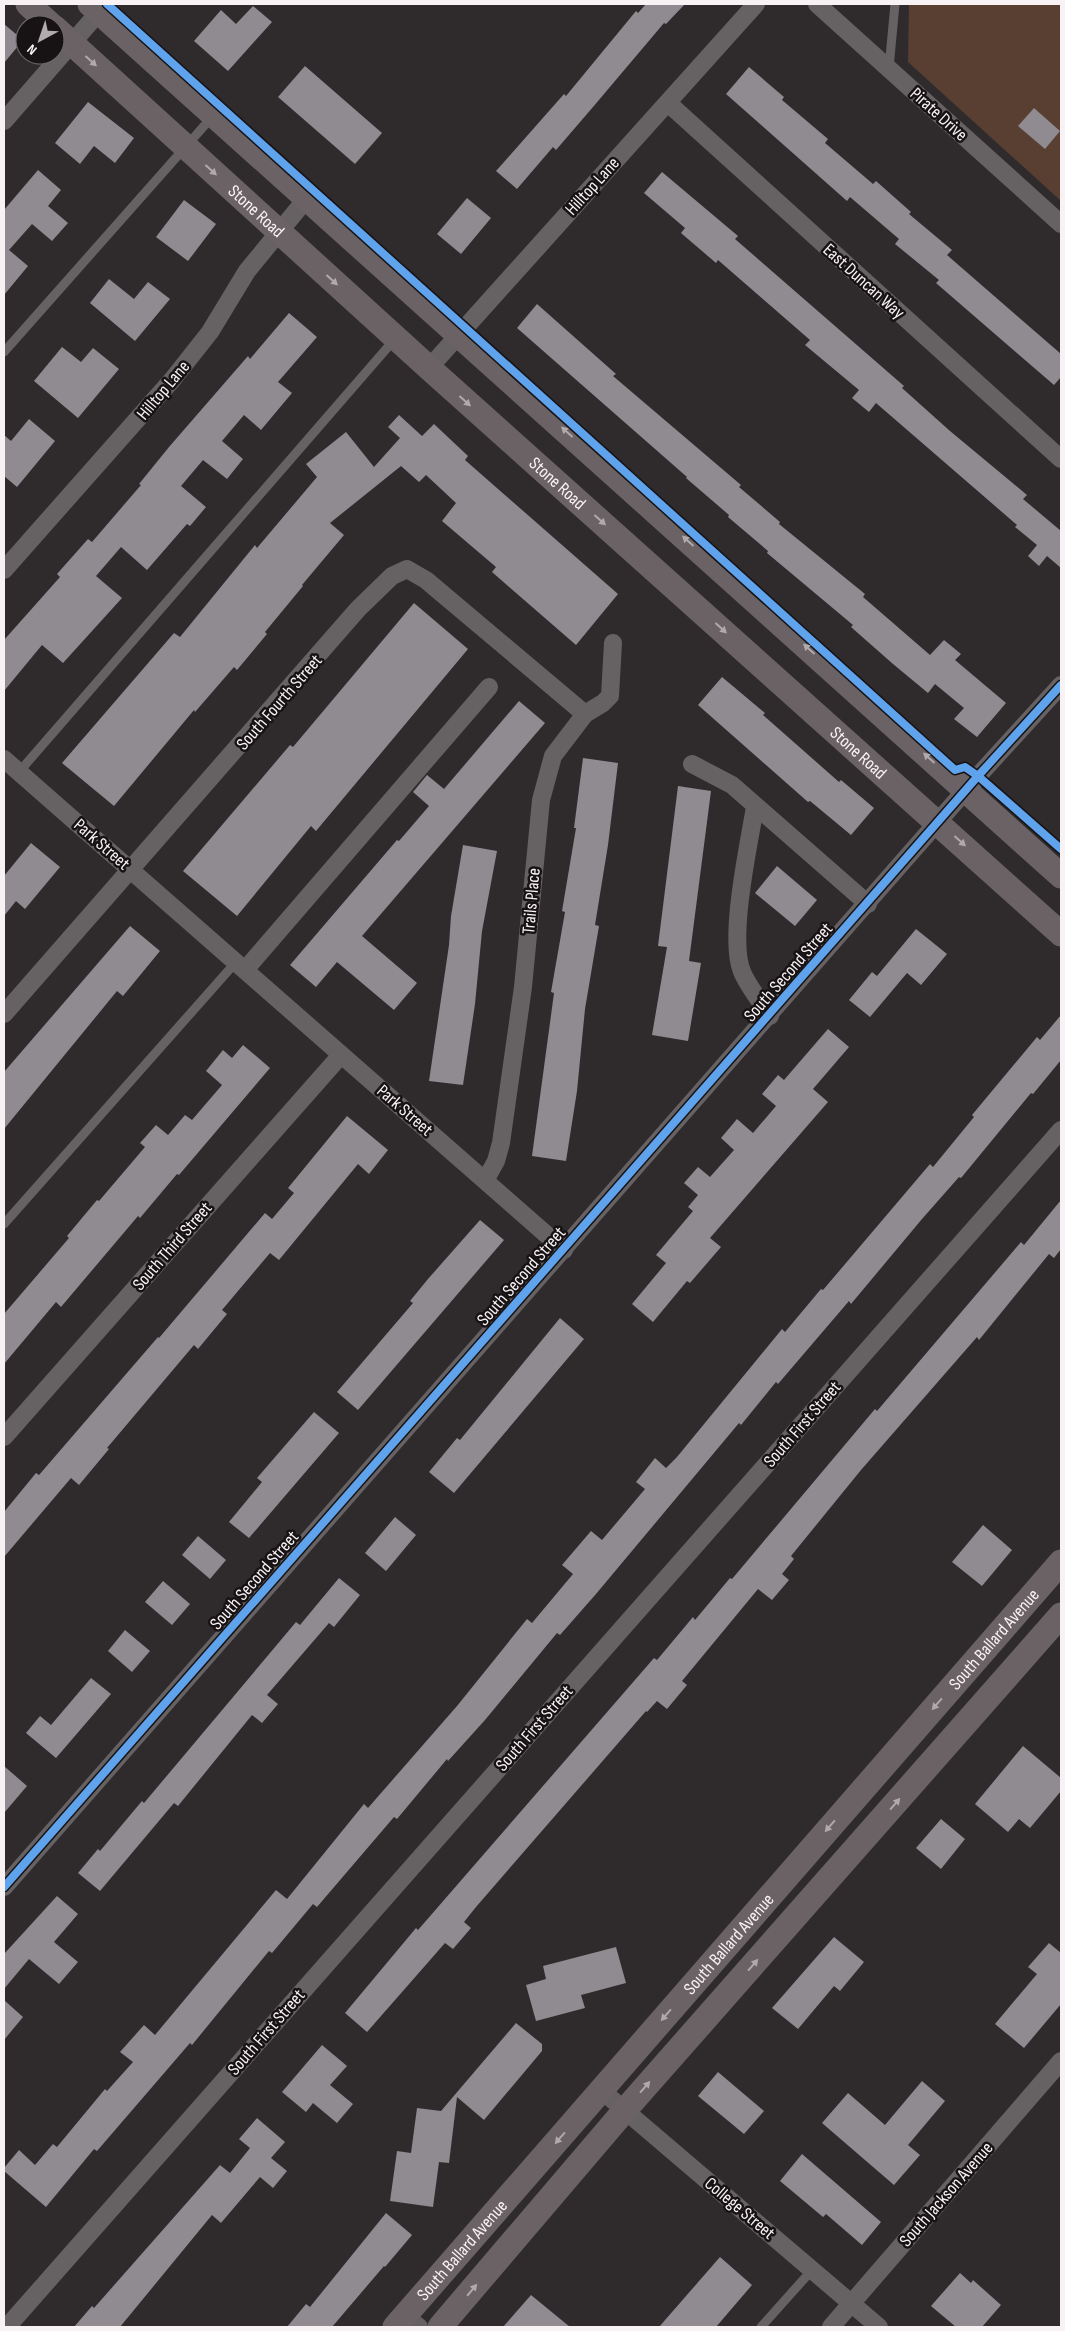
<svg xmlns="http://www.w3.org/2000/svg" width="1065" height="2331" viewBox="0 0 1065 2331" font-family="'Sofia Sans Condensed',sans-serif">
<style>
.green{fill:#583f31}
.building{fill:#908a91}
.lines{fill:none;stroke-linecap:round;stroke-linejoin:round}
.lane{stroke:#666162;stroke-width:9}
.street{stroke:#666162;stroke-width:18}
.secondary{stroke:#6a6264;stroke-width:25}
.cycleway-casing{stroke:#171315;stroke-width:11}
.cycleway{stroke:#60a3ed;stroke-width:8}
.oneway{fill:#b1aaac}
.labels{text-anchor:middle;stroke-width:5;stroke-linejoin:round;paint-order:stroke}
.street-label{font-size:18px;fill:#f8f2f5;stroke:#171315}
</style>
<rect width="100%" height="100%" fill="#2f2b2d"/>
<path class="green" d="M909,4h152v197l-153,-139z"/>
<g class="building">
<path d="M646,4h39l-19,20 -2,-1 -71,84 -37,43 -3,-3 -36,42 -21,-18 68,-77 2,2 70,-85 2,2z"/>
<path d="M253,6l19,16 -44,49 -34,-30 27,-31 15,14z"/>
<path d="M4,24l19,16 -19,23z"/>
<path d="M305,66l77,67 -27,31 -77,-67z"/>
<path d="M749,67l35,30 -2,3 46,39 -3,4 48,41 3,-3 35,31 -2,2 43,36 -5,5 114,99v23l-7,8 -118,-102 3,-3 -44,-36 4,-5 -49,-42 -3,4 -121,-107z"/>
<path d="M88,102l46,36 -19,25 -21,-17 -14,18 -25,-21z"/>
<path d="M1034,108l26,23 -15,18 -27,-23z"/>
<path d="M38,170l23,20 -13,16 20,17 -16,18 -20,-17 -23,26 19,16 -24,29v-85z"/>
<path d="M662,172l76,64 -3,3 169,147 -2,2 48,43 77,64 -4,4 38,32v37l-14,-12 -8,10 -11,-10 9,-11 -22,-18 2,-2 -141,-122 -7,9 -17,-14 7,-8 -54,-45 5,-5 -92,-80 -2,3 -35,-30 4,-5 -41,-35z"/>
<path d="M467,198l24,20 -30,36 -24,-20z"/>
<path d="M184,200l32,24 -28,37 -32,-24z"/>
<path d="M109,279l25,20 14,-17 22,17 -35,42 -45,-38z"/>
<path d="M537,304l79,70 -3,2 128,109 -2,2 41,35 -1,2 86,70 -2,3 67,58 14,-15 17,14 -6,6 51,43 -29,34 -23,-18 10,-11 -29,-24 -7,9 -35,-29 -42,-37 2,-2 -86,-72 1,-2 -40,-34 1,-2 -43,-37 1,-1 -170,-149z"/>
<path d="M289,313l28,24 -39,45 14,11 -31,37 -17,-15 -22,26 21,18 -16,20 -24,-19 -22,26 25,21 -16,19 -3,-2 -40,46 -26,-23 -25,29 26,22 -59,65 -21,-18 -38,46v-51l56,-63 -3,-3 31,-35 4,3 49,-57 -2,-1 30,-37 79,-91 2,3z"/>
<path d="M62,347l19,15 12,-14 26,21 -41,49 -44,-37z"/>
<path d="M399,415l23,21 12,-12 34,32 -3,4 153,134 -42,51 -84,-73 4,-5 -54,-46 14,-18 -30,-28 -7,7 -18,-16 -71,57 14,12 -42,50 1,1 -38,46 2,2 -30,36 -3,-3 -39,45 -1,-2 -80,96 -52,-43 112,-130 6,4 75,-92 2,3 60,-71 -11,-13 40,-32 28,35 26,-29 -12,-11z"/>
<path d="M29,419l26,22 -38,46 -13,-11v-41l7,6z"/>
<path d="M414,603l54,46 -152,182 -5,-5 -74,90 -54,-45 107,-126 3,2z"/>
<path d="M722,677l43,36 -2,2 76,67 2,-2 33,28 -23,27 -41,-34 -2,1 -110,-97z"/>
<path d="M519,701l26,22 -183,213 55,47 -23,27 -57,-48 -21,25 -26,-22 107,-125 2,1 30,-35 -16,-14 14,-17 17,14z"/>
<path d="M583,758l35,5 -10,82 -13,80 4,1 -14,83 -8,82 -11,70 -34,-5 22,-163 -3,-1 14,-80 -3,-1 14,-83h-2z"/>
<path d="M678,786l33,5 -22,170 12,2 -13,78 -36,-6 15,-88 -9,-1z"/>
<path d="M31,843l29,24 -35,42 -9,-8 -12,15v-40z"/>
<path d="M463,845l34,6 -15,80 -7,73 -12,81 -34,-4 20,-136 2,-29z"/>
<path d="M777,866l40,34 -22,26 -40,-33z"/>
<path d="M130,926l30,25 -37,45 -6,-5 -113,138v-57z"/>
<path d="M916,929l31,25 -26,31 -14,-12 -37,44 -21,-17 23,-28 5,4z"/>
<path d="M1061,1015v45l-28,34 -2,-1 -70,85 -2,-1 -37,42 -71,85 -2,-3 -71,83 -2,-2 -35,43 -2,-2 -143,171 -36,41 -3,-2 -72,87 -37,41 -1,-2 -50,60 -3,-2 -77,90 -4,-3 -41,49 -3,-2 -77,94 -2,-2 -93,108 -3,-2 -48,58 -42,-36v-3l15,-18 16,15 18,-21 4,3 48,-58 2,2 26,-29 -13,-10 24,-27 11,10 121,-145 11,9 77,-95 4,4 89,-102 70,-87 5,4 41,-49 -11,-9 29,-34 11,9 43,-51 -9,-7 19,-24 11,10 11,-11 105,-128 3,3 36,-43 2,1 107,-126 3,3 41,-50 -2,-2 65,-78 3,3z"/>
<path d="M828,1029l21,18 -36,42 15,13 -118,136 11,9 -31,36 -3,-2 -34,41 -21,-18 34,-41 -10,-8 37,-44 -5,-4 10,-12 -14,-12 14,-16 12,10 24,-27 -13,-12 16,-19 16,14 23,-27 -14,-12 16,-19 6,5z"/>
<path d="M243,1045l27,23 -91,107 -2,-1 -37,44 -2,-2 -77,91 -5,-5 -52,62v-50l65,-76 -2,-2 30,-36 2,1 46,-54 -5,-4 16,-18 12,10 17,-20 7,5 30,-35 -16,-14 17,-21 9,8z"/>
<path d="M347,1116l41,34 -19,24 -11,-10 -79,96 -9,-7 -48,57 5,4 -29,35 -4,-4 -87,103 2,1 -30,36 -8,-7 -67,79v-45l32,-39 3,2 119,-138 1,1 106,-125 7,6 22,-26 -6,-5z"/>
<path d="M1061,1200v49l-7,9 -5,-4 -70,86 -2,-3 -116,133 -70,86 3,3 -12,15 7,6 -17,20 -14,-11 -76,92 5,4 -20,24 -10,-8 -10,11 -1,-1 -170,196 -12,15 7,6 -18,21 -8,-6 -78,89 -22,-19 71,-85 2,2 236,-272 3,2 36,-43 2,3 35,-42 2,1 143,-170 2,2 144,-169 3,3z"/>
<path d="M480,1220l24,20 -146,170 -21,-18 76,-89 -3,-2 18,-22z"/>
<path d="M560,1318l24,21 -130,154 -25,-21 28,-34 3,2z"/>
<path d="M314,1412l25,21 -90,105 -20,-16 33,-40 -5,-4z"/>
<path d="M395,1517l21,18 -30,36 -21,-18z"/>
<path d="M983,1525l29,25 -30,36 -30,-24z"/>
<path d="M198,1536l28,24 -16,19 -28,-24z"/>
<path d="M339,1578l21,17 -26,32 -5,-4 -62,72 11,9 -16,19 -10,-8 -74,91 -4,-3 -74,88 -22,-18 20,-24 2,2 42,-50 2,2 152,-181 4,3z"/>
<path d="M163,1581l27,23 -18,21 -27,-23z"/>
<path d="M125,1630l25,21 -18,21 -24,-21z"/>
<path d="M91,1678l20,16 -55,64 -30,-25 14,-17 11,9z"/>
<path d="M1023,1746l38,32v13l-31,37 -11,-9 -11,13 -33,-28z"/>
<path d="M4,1766l23,20 -23,27z"/>
<path d="M941,1819l24,20 -24,30 -25,-21z"/>
<path d="M57,1896l21,18 -24,28 24,20 -19,22 -30,-25 -25,30v-35z"/>
<path d="M834,1937l30,25 -24,29 -6,-5 -36,43 -26,-21z"/>
<path d="M1049,1943l12,10v51l-37,44 -29,-24 42,-50 -9,-7z"/>
<path d="M616,1947l10,36 -45,12 4,13 -49,13 -10,-36 20,-6 -3,-13z"/>
<path d="M4,2000l19,17 -19,23z"/>
<path d="M516,2023l26,21v7l-58,69 -27,-23 -8,66 -10,-1 -6,45 -43,-6 7,-50 14,2 6,-45 24,3z"/>
<path d="M322,2045l25,21 -17,19 23,19 -16,19 -24,-20 -7,9 -24,-20z"/>
<path d="M718,2072l46,39 -20,23 -46,-38z"/>
<path d="M922,2081l23,20 -37,44 12,10 -26,30 -72,-62 26,-30 37,32z"/>
<path d="M257,2118l28,24 -14,16 16,13 -14,17 -13,-11 -39,46 -9,-8 -92,112h-46l18,-21 2,2 126,-143 10,8 20,-25 -11,-9z"/>
<path d="M802,2154l79,68 -19,23 -36,-31 -3,3 -43,-36z"/>
<path d="M386,2213l26,22 -27,32 -1,-1 -52,61h-45l19,-23 4,3z"/>
<path d="M720,2257l32,28 -36,42h-57z"/>
<path d="M960,2273l11,10 2,-3 28,25 -19,22h-26l-25,-21z"/>
<path d="M531,2295l39,32h-67z"/>
</g>
<g class="lines">
<g class="lane">
<path d="M889,68l6,-64"/>
<path d="M4,352l208,-235"/>
<path d="M19,772l375,-432"/>
<path d="M4,1224l232,-262"/>
<path d="M761,2327l51,-57"/>
</g>
<g class="street">
<path d="M817,4l244,220"/>
<path d="M668,103l393,356"/>
<path d="M4,121l95,-109"/>
<path d="M429,368l327,-364"/>
<path d="M4,570l168,-190 38,-48 37,-61 60,-73"/>
<path d="M4,759l560,491"/>
<path d="M692,764l40,21 136,119"/>
<path d="M755,807c-6,37 -28,135 -12,167 7,15 18,28 27,42"/>
<path d="M245,970l244,-283"/>
<path d="M4,1014l354,-405 34,-33 15,-7 19,11 159,134"/>
<path d="M486,1179l10,-18 5,-18 22,-156 18,-187 12,-44 32,-42 18,-11 7,-7 3,-53"/>
<path d="M4,1437l337,-382"/>
<path d="M4,1887l974,-1111 83,-91"/>
<path d="M601,2090l278,237"/>
<path d="M405,2316l14,11"/>
<path d="M7,2327l1054,-1197"/>
<path d="M831,2327l230,-266"/>
</g>
<g class="secondary">
<path d="M28,4l23,21"/>
<path d="M90,4l971,872"/>
<path id="s1" d="M55,28l374,340 632,566"/>
<path id="s2" d="M395,2327l666,-765"/>
<path d="M440,2327l185,-217 436,-495"/>
</g>
<g class="cycleway-casing">
<g id="cycleway">
<path d="M107,4l848,766 10,-3 13,9 83,73"/>
<path d="M4,1887l974,-1111 83,-91"/>
</g>
</g>
<use href="#cycleway" class="cycleway"/>
</g>
<defs><path id="oneway-solid" d="M-6-.8H1V-3.2L6.5 0L1 3.2V.8H-6Z" transform="scale(1.25)"/></defs>
<g class="oneway">
<use href="#oneway-solid" transform="translate(91 61) rotate(42)"/>
<use href="#oneway-solid" transform="translate(211 170) rotate(42)"/>
<use href="#oneway-solid" transform="translate(332 280) rotate(42)"/>
<use href="#oneway-solid" transform="translate(465 401) rotate(42)"/>
<use href="#oneway-solid" transform="translate(567 432) rotate(-138)"/>
<use href="#oneway-solid" transform="translate(600 520) rotate(42)"/>
<use href="#oneway-solid" transform="translate(688 541) rotate(-138)"/>
<use href="#oneway-solid" transform="translate(721 628) rotate(42)"/>
<use href="#oneway-solid" transform="translate(809 649) rotate(-138)"/>
<use href="#oneway-solid" transform="translate(929 758) rotate(-138)"/>
<use href="#oneway-solid" transform="translate(960 841) rotate(42)"/>
<use href="#oneway-solid" transform="translate(937 1704) rotate(131)"/>
<use href="#oneway-solid" transform="translate(895 1804) rotate(-49)"/>
<use href="#oneway-solid" transform="translate(830 1826) rotate(131)"/>
<use href="#oneway-solid" transform="translate(753 1965) rotate(-49)"/>
<use href="#oneway-solid" transform="translate(666 2015) rotate(131)"/>
<use href="#oneway-solid" transform="translate(645 2087) rotate(-49)"/>
<use href="#oneway-solid" transform="translate(560 2138) rotate(131)"/>
<use href="#oneway-solid" transform="translate(472 2290) rotate(-50)"/>
</g>
<g class="labels">
<g class="street-label">
<text transform="translate(939 114) rotate(42)" y="6">Pirate Drive</text>
<text transform="translate(592 186) rotate(-48)" y="6">Hilltop Lane</text>
<text dy="6" stroke="none"><textPath href="#s1" startOffset="272">Stone Road</textPath></text>
<text transform="translate(864 281) rotate(42)" y="6">East Duncan Way</text>
<text transform="translate(163 390) rotate(-50)" y="6">Hilltop Lane</text>
<text dy="6" stroke="none"><textPath href="#s1" startOffset="678">Stone Road</textPath></text>
<text transform="translate(279 702) rotate(-49)" y="6">South Fourth Street</text>
<text dy="6" stroke="none"><textPath href="#s1" startOffset="1082">Stone Road</textPath></text>
<text transform="translate(102 844) rotate(41)" y="6">Park Street</text>
<text transform="translate(531 901) rotate(-85)" y="6">Trails Place</text>
<text transform="translate(788 972) rotate(-49)" y="6">South Second Street</text>
<text transform="translate(405 1110) rotate(41)" y="6">Park Street</text>
<text transform="translate(172 1246) rotate(-49)" y="6">South Third Street</text>
<text transform="translate(521 1276) rotate(-49)" y="6">South Second Street</text>
<text transform="translate(802 1424) rotate(-49)" y="6">South First Street</text>
<text transform="translate(254 1580) rotate(-49)" y="6">South Second Street</text>
<text dy="6" stroke="none"><textPath href="#s2" startOffset="912">South Ballard Avenue</textPath></text>
<text transform="translate(534 1728) rotate(-49)" y="6">South First Street</text>
<text dy="6" stroke="none"><textPath href="#s2" startOffset="508">South Ballard Avenue</textPath></text>
<text transform="translate(266 2032) rotate(-49)" y="6">South First Street</text>
<text transform="translate(946 2194) rotate(-49)" y="6">South Jackson Avenue</text>
<text transform="translate(740 2208) rotate(40)" y="6">College Street</text>
<text dy="6" stroke="none"><textPath href="#s2" startOffset="102">South Ballard Avenue</textPath></text>
</g>
</g>
<rect width="1065" height="2331" fill="none" stroke="#f8f2f5" stroke-width="10"/>
<g transform="translate(40 40) rotate(220)"><circle r="24" fill="#171315" stroke="#716c6f"/>
<path d="M0-4L9 19L0 12L-9 19Z" fill="#b2acaf"/>
<text y="-8" font-size="14" font-weight="bold" text-anchor="middle" fill="#f8f2f5">N</text>
</g>
</svg>
